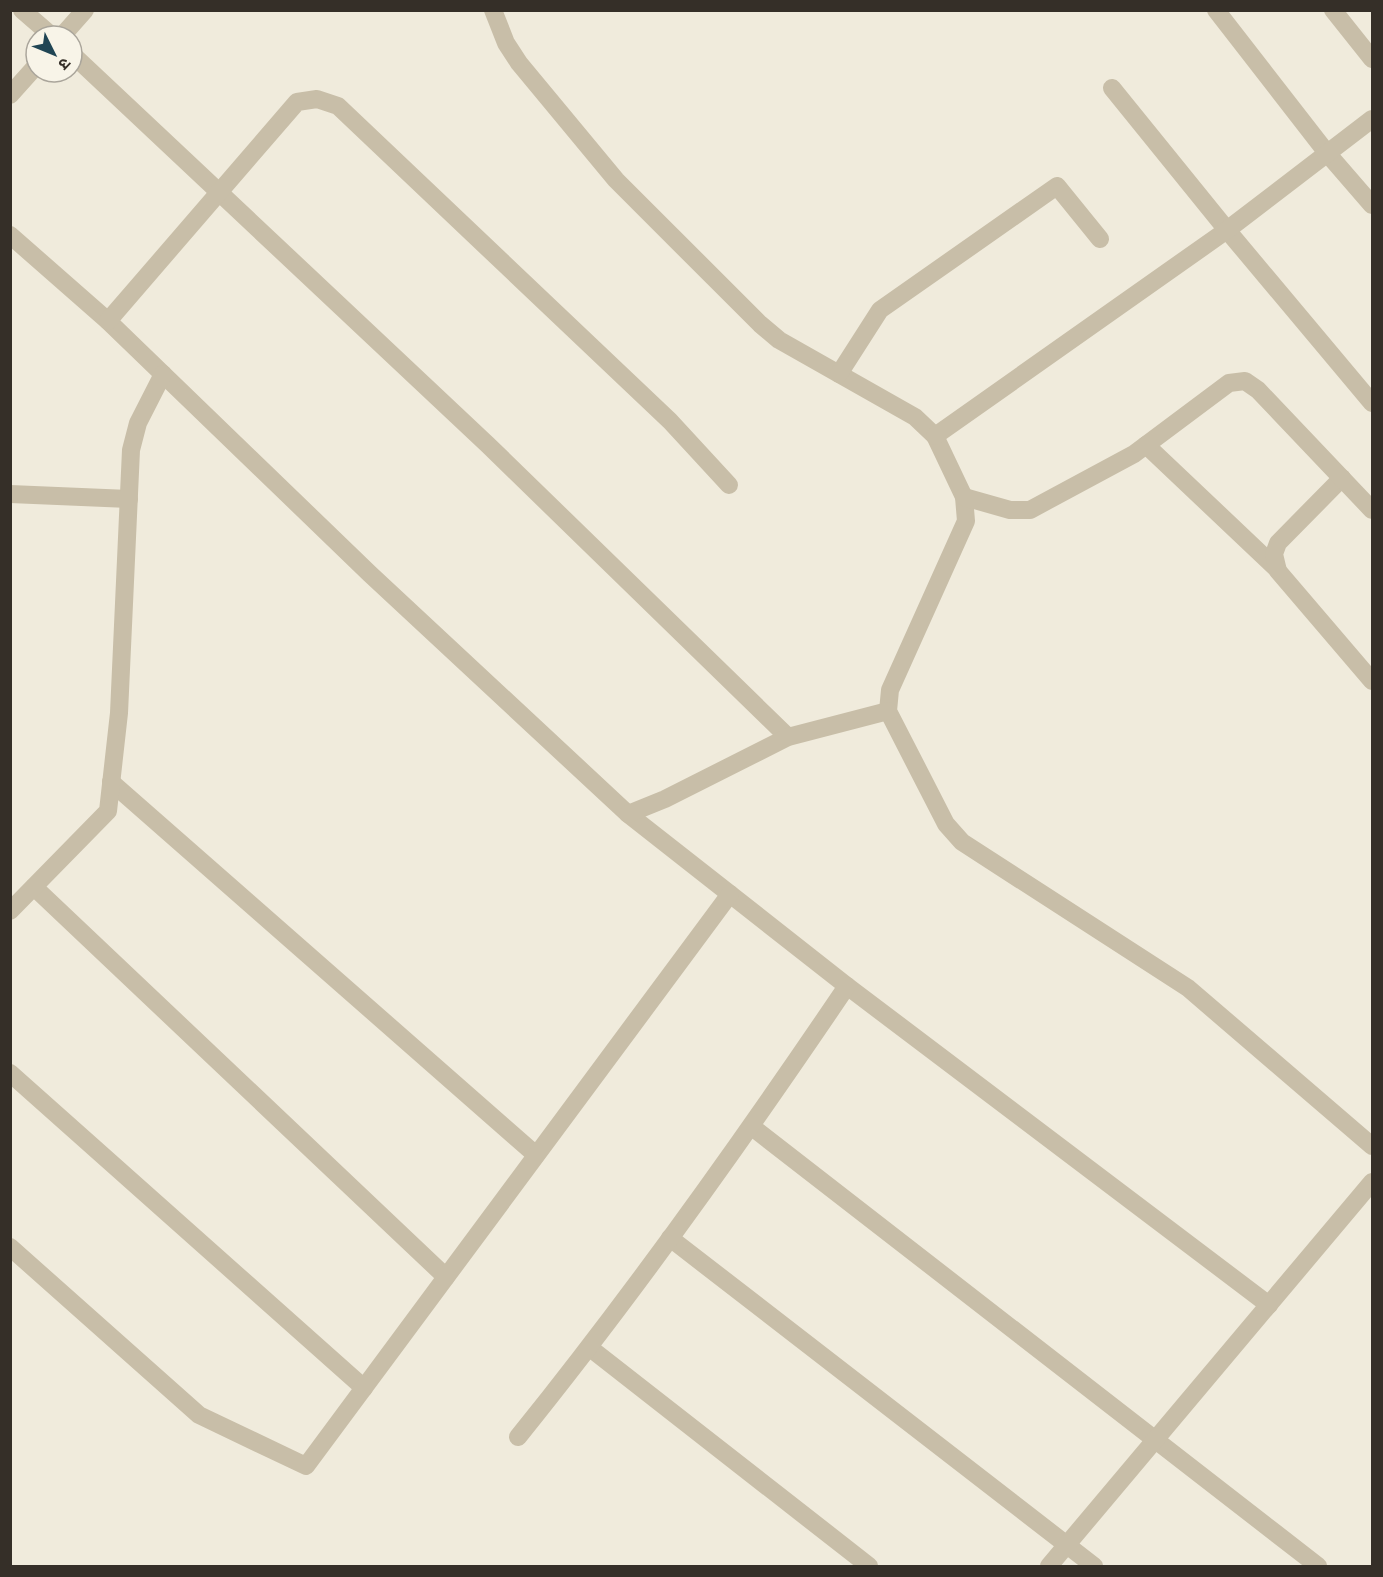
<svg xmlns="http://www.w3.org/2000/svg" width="1383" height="1577" viewBox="0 0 1383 1577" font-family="'PT Sans','Noto Sans Devanagari',sans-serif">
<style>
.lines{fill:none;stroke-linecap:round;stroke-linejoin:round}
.street{stroke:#c8bea8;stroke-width:18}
</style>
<rect width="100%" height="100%" fill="#f0ebdc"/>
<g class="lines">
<g class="street">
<path d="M22,10l30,26"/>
<path d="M493,10l13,33 13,20 97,117 144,144 19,16 136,77 20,19 29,61 2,24 -76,169 -2,21 58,113 16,18 226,146 184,158"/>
<path d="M1216,10l111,143 45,52"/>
<path d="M1333,10l39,49"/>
<path d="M62,36l23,-26"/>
<path d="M72,54l416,391 300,292"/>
<path d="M1112,88l115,142 145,173"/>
<path d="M10,95l26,-29"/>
<path d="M10,235l98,86 262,253 258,240 219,172 422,319"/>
<path d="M108,321l189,-219 20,-3 21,7 332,315 59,64"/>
<path d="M839,374l41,-64 177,-124 43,53"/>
<path d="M935,436l292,-206 145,-111"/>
<path d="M1146,445l132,125"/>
<path d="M1342,478l-64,65 -4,11 4,17 94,110"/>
<path d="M10,494l119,5"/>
<path d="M964,497l46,13h20l104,-56 95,-71 16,-2 13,9 114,120"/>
<path d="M111,782l425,373"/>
<path d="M628,814l37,-15 123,-62 100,-26"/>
<path d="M34,887l412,390"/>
<path d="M10,911l98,-100 11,-98 12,-263 7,-27 25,-49"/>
<path d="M10,1073l354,315"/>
<path d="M752,1127l566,439"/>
<path d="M670,1238l424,328"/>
<path d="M10,1247l189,168 107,51 424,-572"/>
<path d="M590,1348l279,218"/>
<path d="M518,1437c117,-145 225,-297 329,-451"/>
<path d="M1049,1566l323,-384"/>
</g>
</g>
<rect width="1383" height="1577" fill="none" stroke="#352f28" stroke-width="24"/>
<g transform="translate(54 54) rotate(133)"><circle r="28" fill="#f8f4e8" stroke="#aaa59b" stroke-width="1.5"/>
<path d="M0-4.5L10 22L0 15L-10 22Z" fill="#204554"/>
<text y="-9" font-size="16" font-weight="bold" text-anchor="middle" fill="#352f28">उ</text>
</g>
</svg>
